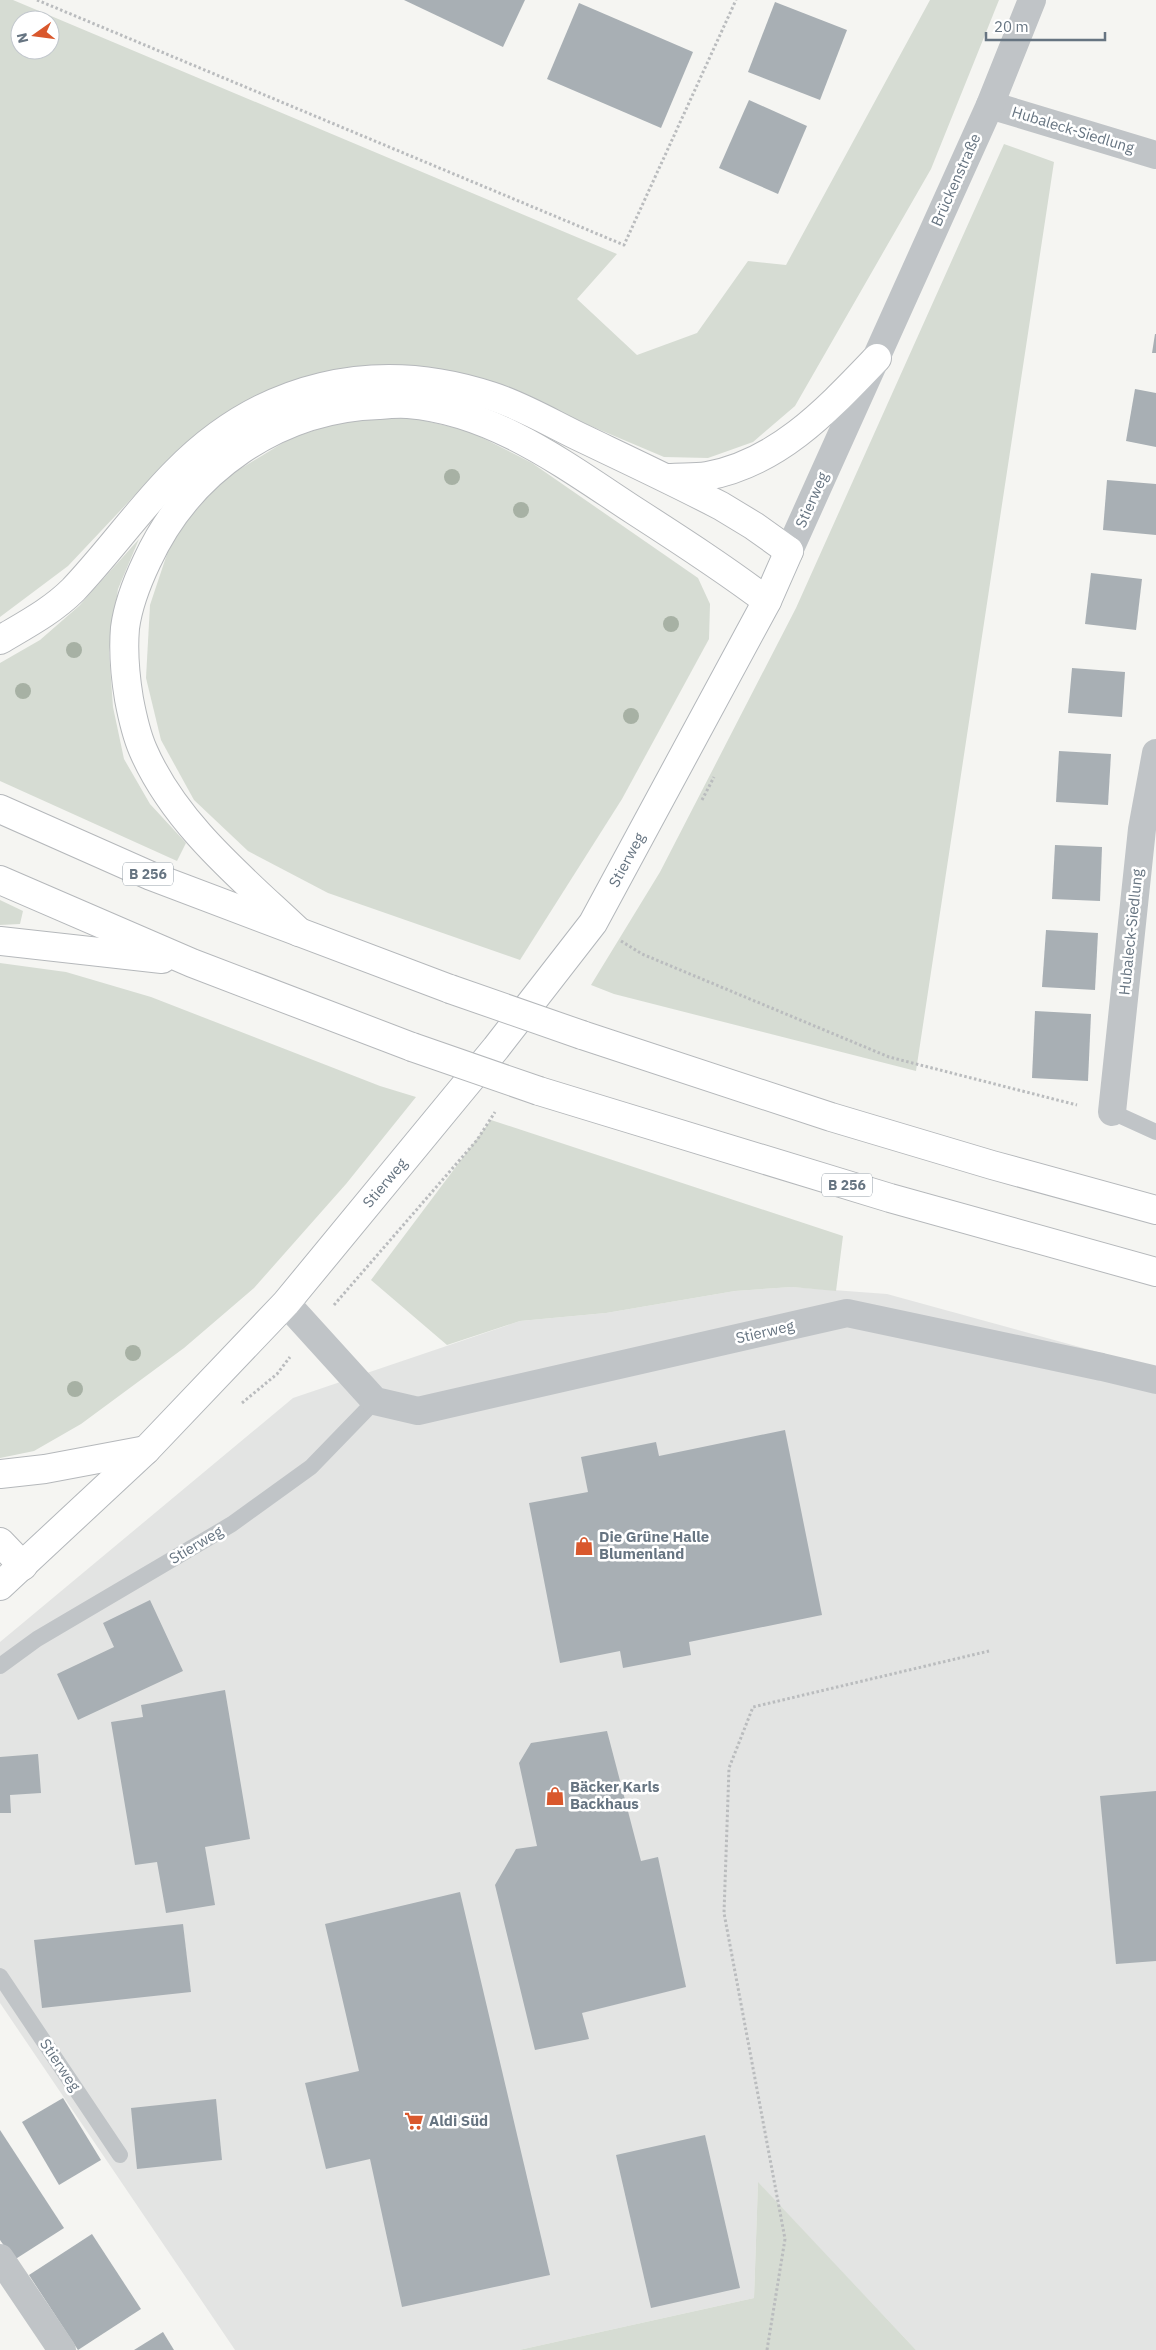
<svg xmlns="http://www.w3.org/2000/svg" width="1156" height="2350" viewBox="0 0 1156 2350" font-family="'IBM Plex Sans',sans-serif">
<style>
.built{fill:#e3e4e3}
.green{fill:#d6dcd3;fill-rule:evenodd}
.building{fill:#a8afb4}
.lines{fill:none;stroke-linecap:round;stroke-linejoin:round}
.secondary-casing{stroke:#b3b7bb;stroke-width:30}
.highway-casing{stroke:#b5b8bb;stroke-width:30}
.path{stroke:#babcbe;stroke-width:3;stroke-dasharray:2.5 2.5;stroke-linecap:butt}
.lane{stroke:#c0c4c7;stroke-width:16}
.street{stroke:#c0c4c7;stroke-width:28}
.secondary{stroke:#fff;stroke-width:28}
.highway{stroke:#fff;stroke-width:28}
.highway-bridge-casing{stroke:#b5b8bb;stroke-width:30;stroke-linecap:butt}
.highway-bridge{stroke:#fff;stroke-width:28}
.tree{fill:#a7b1a4}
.labels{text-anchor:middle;stroke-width:5;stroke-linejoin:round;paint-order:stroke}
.shield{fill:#fff;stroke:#949ea7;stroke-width:1}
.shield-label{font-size:14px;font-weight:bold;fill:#667481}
.street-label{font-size:15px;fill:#667481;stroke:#fff}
.poi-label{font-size:15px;font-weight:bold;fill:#667481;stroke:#fff;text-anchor:start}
</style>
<rect width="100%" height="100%" fill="#f5f5f2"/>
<path class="built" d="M792,1287l95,7 269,74v982h-240l-158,-167 -4,115 -235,52h-284l-235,-347v-361l293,-244 227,-77 86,-8 129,-22z"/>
<g class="green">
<path d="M0,0h13l604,254 -40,45 60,56 60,-22 51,-72 38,4 144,-265h69l-68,169 -136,237 -42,36 -45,16 -44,-1 -182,-77 -68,-14 -73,3 -71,20 -69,44 -67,63 -66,70 -68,51zM20,20h30v30h-30z"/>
<path d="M1004,144l50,18 -138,909 -302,-77 -23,-9 69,-113 136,-264z"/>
<path d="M409,417l60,14 63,32 166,115 12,26 -1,35 -87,160 -102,161 -192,-67 -80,-42 -54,-51 -33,-60 -15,-62 4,-73 23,-69 52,-58 66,-40 58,-19z"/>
<path d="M139,539l-21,50 -9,63 4,55 11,52 26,45 36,39 -9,18 -177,-80v-118l40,-23 39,-34z"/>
<path d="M0,900l23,11 -3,13 -20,1z"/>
<path d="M0,963l66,9 85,25 229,89 36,11 -70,87 -92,104 -70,60 -103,76 -47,27 -34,7z"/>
<path d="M491,1120l352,116 -7,55 -44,-4 -57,4 -129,22 -86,8 -73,24 -76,-65z"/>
<path d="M758,2182l158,168h-397l235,-52z"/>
</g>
<g class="building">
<path d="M404,0h121l-22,47z"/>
<path d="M775,2l72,28 -27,70 -72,-28z"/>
<path d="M579,3l114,49 -32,76 -114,-49z"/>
<path d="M749,100l58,26 -29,68 -59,-26z"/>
<path d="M1155,334h1v19h-4z"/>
<path d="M1135,389l21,4v54l-30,-6z"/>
<path d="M1107,480l49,4v51l-53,-5z"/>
<path d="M1091,573l51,6 -6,51 -51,-6z"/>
<path d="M1072,668l53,4 -3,45 -54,-4z"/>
<path d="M1059,751l52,3 -3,51 -52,-3z"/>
<path d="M1055,845l47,2 -2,54 -48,-2z"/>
<path d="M1046,930l52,3 -3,57 -53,-3z"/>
<path d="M1035,1011l56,3 -3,67 -56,-3z"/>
<path d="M785,1430l37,185 -133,27 2,13 -68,13 -3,-17 -60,12 -31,-160 59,-11 -7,-35 75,-15 3,14z"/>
<path d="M150,1600l33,71 -105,49 -21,-46 57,-27 -11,-24z"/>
<path d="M225,1690l25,149 -45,8 10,58 -49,8 -9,-51 -22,3 -24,-143 32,-5 -2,-12z"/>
<path d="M607,1731l34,130 17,-4 28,130 -104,26 7,26 -54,11 -40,-165 21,-36 21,-3 -18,-83 12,-20z"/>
<path d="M38,1754l3,39 -31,2 1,18h-11v-56z"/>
<path d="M1156,1791v170l-40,3 -16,-168z"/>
<path d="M460,1892l90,383 -148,32 -32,-148 -44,10 -21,-86 54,-12 -34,-147z"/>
<path d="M183,1924l8,68 -149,16 -8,-68z"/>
<path d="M63,2098l38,62 -42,25 -37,-63z"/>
<path d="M216,2099l6,61 -85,9 -6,-61z"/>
<path d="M0,2130l64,98 -50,32 -14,-20z"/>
<path d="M705,2135l35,153 -89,20 -35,-153z"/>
<path d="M92,2234l49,75 -63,41 -49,-75z"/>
<path d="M163,2332l11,18h-40z"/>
</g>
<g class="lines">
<g class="secondary-casing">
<path id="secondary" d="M0,1586l146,-136 140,-147 210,-255 97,-125 174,-322 22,-50"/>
</g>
<g class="highway-casing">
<g id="highway">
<path d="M669,478c12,-1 26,0 38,-2 72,-13 122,-68 170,-118"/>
<path d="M0,640c25,-15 52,-29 73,-50 36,-38 66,-81 103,-118 86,-88 199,-114 315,-76 32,10 63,29 93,43 46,22 91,43 137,67l33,20 35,25"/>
<path d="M0,809l151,67 299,113"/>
<path d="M0,880l192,83 220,84"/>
<path d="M299,932c-57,-54 -124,-108 -156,-182 -7,-16 -11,-35 -14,-51 -4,-24 -6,-47 -4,-71 3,-23 12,-46 22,-67 42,-91 131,-153 232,-156 10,-1 20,-2 29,-1 86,7 158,62 227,107 45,29 90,58 132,90"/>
<path d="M0,941l162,18"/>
<path d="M582,1035l249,82 161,48 164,45"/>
<path d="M539,1091l351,107 266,74"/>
<path d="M0,1474l45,-5 101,-19"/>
<path d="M0,1542l23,24"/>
</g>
</g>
<g class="path">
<path d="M37,0l587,245 112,-245"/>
<path d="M702,800l12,-23"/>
<path d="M621,941l21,13 247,103 188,48"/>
<path d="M334,1305l143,-165 18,-28"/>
<path d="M242,1403l35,-29 13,-17"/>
<path d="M767,2350l18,-111 -61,-326 5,-145 24,-61 236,-56"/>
</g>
<g class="lane">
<path d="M1112,1112l44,20"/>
<path d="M0,1666l37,-27 195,-115 79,-57 64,-66"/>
<path d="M0,1976l120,179"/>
</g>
<g class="street">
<path d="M990,105l166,50"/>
<path d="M789,551l201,-446 42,-105"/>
<path d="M1112,1112l30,-283 14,-76"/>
<path d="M286,1303l89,98 43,10 429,-98 255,54 54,13"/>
<path d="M0,2258l62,92"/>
</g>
<use href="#secondary" class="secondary"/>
<use href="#highway" class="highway"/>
<g class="highway-bridge-casing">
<g id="highway-bridge">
<path d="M450,989l132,46"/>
<path d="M412,1047l127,44"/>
</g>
</g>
<use href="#highway-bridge" class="highway-bridge"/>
</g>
<g class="tree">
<circle cx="452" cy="477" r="8"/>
<circle cx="521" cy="510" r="8"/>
<circle cx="671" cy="624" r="8"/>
<circle cx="74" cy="650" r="8"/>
<circle cx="23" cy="691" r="8"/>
<circle cx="631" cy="716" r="8"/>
<circle cx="133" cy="1353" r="8"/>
<circle cx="75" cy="1389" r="8"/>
</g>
<defs>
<g id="shop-bare" transform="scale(1.5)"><path d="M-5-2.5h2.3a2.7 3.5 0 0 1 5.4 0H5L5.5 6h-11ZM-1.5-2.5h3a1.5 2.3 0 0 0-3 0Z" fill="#d9582d" stroke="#fff" stroke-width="2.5" paint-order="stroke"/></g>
<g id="supermarket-bare" transform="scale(1.5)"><path d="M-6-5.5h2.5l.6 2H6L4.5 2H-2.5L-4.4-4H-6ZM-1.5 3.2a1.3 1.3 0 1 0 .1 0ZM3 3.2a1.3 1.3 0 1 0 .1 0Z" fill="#d9582d" stroke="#fff" stroke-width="2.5" paint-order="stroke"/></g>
</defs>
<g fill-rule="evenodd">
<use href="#shop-bare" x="584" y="1546"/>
<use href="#shop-bare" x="555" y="1796"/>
<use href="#supermarket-bare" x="414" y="2121"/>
</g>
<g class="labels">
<g class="shield">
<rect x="123" y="862.5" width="50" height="23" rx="4"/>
<rect x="822" y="1173.5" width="50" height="23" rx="4"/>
</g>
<g class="shield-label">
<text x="148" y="879">B 256</text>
<text x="847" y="1190">B 256</text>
</g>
<g class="street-label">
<text transform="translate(1073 130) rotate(17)" y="5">Hubaleck-Siedlung</text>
<text transform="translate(956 180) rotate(-66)" y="5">Brückenstraße</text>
<text transform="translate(812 500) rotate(-66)" y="5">Stierweg</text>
<text transform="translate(627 860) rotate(-62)" y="5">Stierweg</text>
<text transform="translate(1131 932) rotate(-84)" y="5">Hubaleck-Siedlung</text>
<text transform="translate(385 1183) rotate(-50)" y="5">Stierweg</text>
<text transform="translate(765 1332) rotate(-13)" y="5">Stierweg</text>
<text transform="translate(196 1545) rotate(-31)" y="5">Stierweg</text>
<text transform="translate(60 2065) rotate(56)" y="5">Stierweg</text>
</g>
<g class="poi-label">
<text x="599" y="1542">Die Grüne Halle<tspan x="599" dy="17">Blumenland</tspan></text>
<text x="570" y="1792">Bäcker Karls<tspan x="570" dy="17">Backhaus</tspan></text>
<text x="429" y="2126">Aldi Süd</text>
</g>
</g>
<g transform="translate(35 35) rotate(256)"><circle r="24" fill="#ffffff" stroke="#c2c7cd"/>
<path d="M0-4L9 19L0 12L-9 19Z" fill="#d9582d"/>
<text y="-8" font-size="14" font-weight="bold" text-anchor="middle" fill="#667481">N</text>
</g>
<path d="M986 32v8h119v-8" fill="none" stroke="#667481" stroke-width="2.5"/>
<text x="994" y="32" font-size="15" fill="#667481" stroke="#ffffff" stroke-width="4" paint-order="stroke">20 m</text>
</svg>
